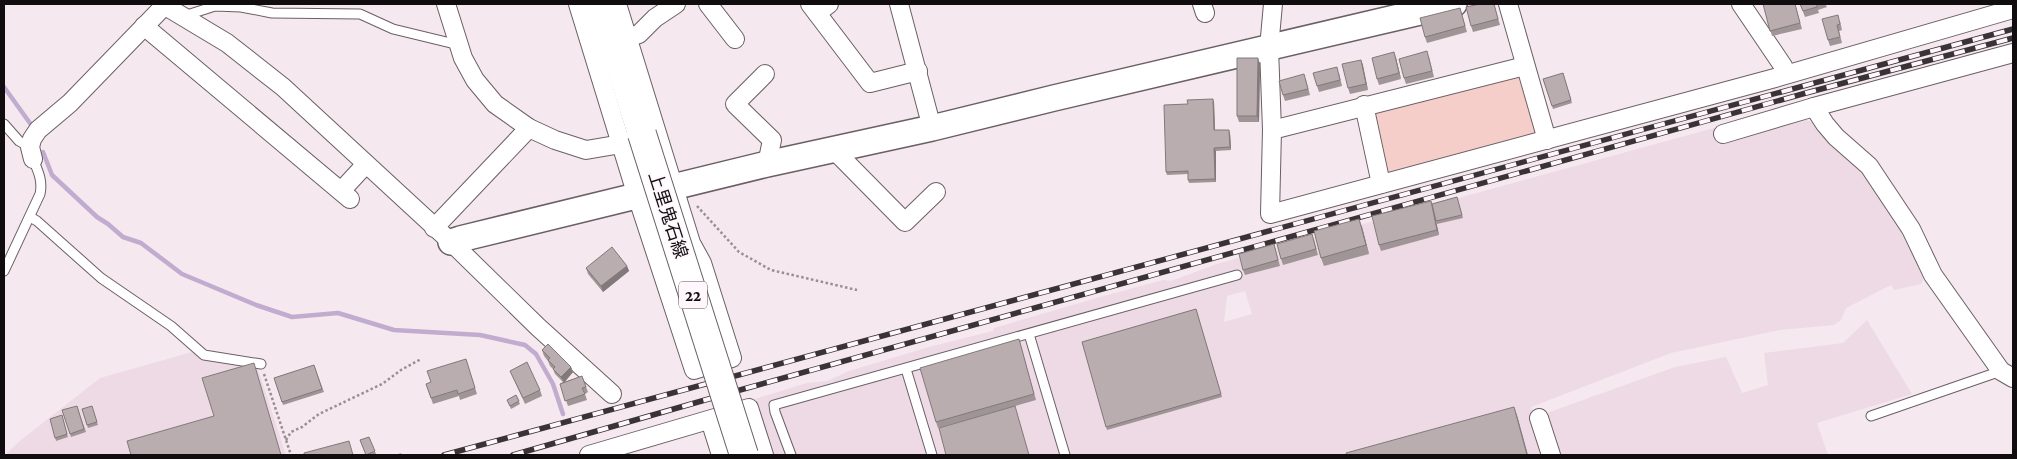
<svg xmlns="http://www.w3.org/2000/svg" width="2017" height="459" viewBox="0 0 2017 459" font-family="'Crimson Pro','Noto Sans JP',serif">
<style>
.built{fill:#eedae4;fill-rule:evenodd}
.green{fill:#f5cdc9}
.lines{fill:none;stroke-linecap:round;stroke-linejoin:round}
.stream{stroke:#c1acd0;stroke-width:4.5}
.lane-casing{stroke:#6a5f65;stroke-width:11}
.street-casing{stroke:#6a5f65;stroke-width:20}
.secondary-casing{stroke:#6a5f65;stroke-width:28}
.primary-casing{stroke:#6a5f65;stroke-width:30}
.path{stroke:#988f93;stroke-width:2.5;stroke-dasharray:2.5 2.5;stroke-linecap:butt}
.lane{stroke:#fff;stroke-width:9}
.street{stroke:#fff;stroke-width:18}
.secondary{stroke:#fff;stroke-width:25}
.primary{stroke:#fff;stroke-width:28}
.rail-casing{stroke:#393336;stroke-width:5.5}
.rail{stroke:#fff7fb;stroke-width:4;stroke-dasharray:11;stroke-linecap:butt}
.primary-bridge-casing{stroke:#6a5f65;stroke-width:30;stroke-linecap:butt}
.primary-bridge{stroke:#fff;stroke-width:28}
.wall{fill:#a09596}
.shaded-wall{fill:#82797a}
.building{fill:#baadaf;stroke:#82797a}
.labels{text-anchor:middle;stroke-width:4;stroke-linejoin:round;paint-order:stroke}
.shield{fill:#fff7fb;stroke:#585356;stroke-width:1}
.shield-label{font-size:16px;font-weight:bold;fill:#110d0f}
.street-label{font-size:18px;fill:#110d0f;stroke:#fff7fb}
</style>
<rect width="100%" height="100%" fill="#f5e8ee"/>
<g class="built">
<path d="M1803,119l9,3 47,45 42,64 23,47 -3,6 -27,6 -3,-5 -45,23 -5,12 -7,5 -54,5 -109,23 -140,54 15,48h-773l-18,-56 52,-16 20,-2 22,-10 80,-24 64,-16 1,-3 106,-31 63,-17 8,1 46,-17 497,-136 5,17zM1245,291l7,23 -28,8 3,-26z"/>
<path d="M1867,320l45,74 -95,29 11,32h-271l-12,-37 2,-5 128,-46 51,-10 16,36 26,-8 -4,-32 79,-10z"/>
<path d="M192,352l10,7 9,3 31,2 14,2 2,3 28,86h-278l-1,-2 14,-13 79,-62z"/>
</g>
<path class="green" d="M1516,77l8,3 14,49 -6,7 -140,40 -10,-5 -12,-56 5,-6z"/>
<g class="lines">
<g class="stream">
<path d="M4,87l28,39"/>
<path d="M43,152l9,23 45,42 11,7 15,13 18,6 41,31 74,31 36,12 46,-4 56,17 86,5 45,10 11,9 17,30 10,30"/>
</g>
<g class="lane-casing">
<g id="lane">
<path d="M184,16l31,-10 26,1 31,6 88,1 33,15 66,16"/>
<path d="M4,124l15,17 11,6"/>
<path d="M30,217l7,4 64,57 70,48 33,29 57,9"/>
<path d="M4,271l36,-77c3,-13 -2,-23 -7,-35"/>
<path d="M1029,334l36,121"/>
<path d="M906,369l26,86"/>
<path d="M1871,416l130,-45"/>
<path d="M791,455l-16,-43 -1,-7 463,-130"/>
</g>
</g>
<g class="street-casing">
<g id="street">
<path d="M162,4l65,39 56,44 168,155 87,85 74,67"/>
<path d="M446,4l17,54 12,22 20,24 34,24 26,12 31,10 47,-8"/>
<path d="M578,4l59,192 57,174 38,-12 -30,-95 -11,-20 -74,-239"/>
<path d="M708,4l27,35"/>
<path d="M810,4l60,79 48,-12"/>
<path d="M899,4l33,124"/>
<path d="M1202,4l3,9"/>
<path d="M1273,4l-4,44 3,82 -2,84 505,-136 238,-69"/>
<path d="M1508,4l39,136"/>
<path d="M1741,4l42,62 3,8"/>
<path d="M817,13l12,-9"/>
<path d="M144,26l206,173"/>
<path d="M627,38l12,-4 16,-16 21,-14"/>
<path d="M765,74l-30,30 37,36 -5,24"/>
<path d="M1364,105l17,79"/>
<path d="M1814,107l11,17 11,13 33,29 42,63 22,46 68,96 12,7"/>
<path d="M1272,130l253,-64"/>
<path d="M1723,134l91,-27 199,-54"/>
<path d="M834,150l71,72 31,-30"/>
<path d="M33,159l-3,-12 2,-8 6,-9 32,-27 96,-99"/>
<path d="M341,191l25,-27"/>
<path d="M434,228l95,-100"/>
<path d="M1539,418l12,37"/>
<path d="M710,420l11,35"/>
<path d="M589,455l160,-47 15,47"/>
</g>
</g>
<g class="secondary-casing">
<path id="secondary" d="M451,242l9,-3 307,-75 165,-36 122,-30 400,-94"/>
</g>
<g class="primary-casing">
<path id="primary" d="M601,4l41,130"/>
</g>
<g class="path">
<path d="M697,206l42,46 32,18 86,20"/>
<path d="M264,374l27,81"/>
<path d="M286,440l5,-8 11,-5 17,-13 63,-30 19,-14 20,-11"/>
<path d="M399,455l4,-1"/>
</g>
<use href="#lane" class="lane"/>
<use href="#street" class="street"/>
<use href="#secondary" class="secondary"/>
<use href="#primary" class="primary"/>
<g class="rail-casing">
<g id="rail">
<path d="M444,455l1569,-426"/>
<path d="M513,455l227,-65 1066,-297 207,-55"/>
</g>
</g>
<use href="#rail" class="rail"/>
<g class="primary-bridge-casing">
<path id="primary-bridge" d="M642,134l102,321"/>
</g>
<use href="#primary-bridge" class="primary-bridge"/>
</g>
<g class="wall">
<path d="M1494,4l6,21 -27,7 -2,-6z"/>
<path d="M1763,4h32l7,25 -30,7z"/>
<path d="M1800,4h25l2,3 -9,3 1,3 -14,4z"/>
<path d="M1460,8l7,24 -40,11 -2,-6z"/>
<path d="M1840,21l2,9 -3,1 3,12 -12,3 -2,-6z"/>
<path d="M1429,57l5,20 -28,7 -2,-6z"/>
<path d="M1396,58l5,21 -22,6 -2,-6z"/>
<path d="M1361,60l7,30 -18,4 -2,-6z"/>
<path d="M1260,64l-1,58h-20l-2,-6z"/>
<path d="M1339,73l3,13 -23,6 -2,-6z"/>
<path d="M1563,73l9,30 -19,6 -10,-30z"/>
<path d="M1306,80l4,15 -25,6 -2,-6z"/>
<path d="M1214,102l1,28 15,3 1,17 -15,1v31l-27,1 -1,-3v-6l-21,1 -1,-3 22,-68z"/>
<path d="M1457,197l6,21 -26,6 -2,-7 4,18 -58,16 -2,-6 52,-44 1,3z"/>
<path d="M1362,227l7,27 -45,12 -3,-8z"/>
<path d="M1314,240l4,15 -35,10 -2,-6z"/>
<path d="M1274,244l6,22 -35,9 -2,-5z"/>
<path d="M627,266l2,5 -26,21 -15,-18 -2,-6z"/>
<path d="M1196,309l26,88 -115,33 -25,-88z"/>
<path d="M1019,339l17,61 -98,28 -2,-6z"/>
<path d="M542,350l29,17 2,5 -9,10 18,-6 6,16 -3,2 2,6 -19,6 -8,-22 3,-2 -8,-8 -2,-5 -3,-3 -2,-5 -4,-5z"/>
<path d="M466,359l11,35 -17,6 -1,-4 -26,8 -7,-20 5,-2z"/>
<path d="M314,365l10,27 -41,13 -9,-27z"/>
<path d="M510,371l30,19 2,6 -17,8z"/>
<path d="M516,395l4,9 -9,5 -4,-9z"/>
<path d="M77,406l9,26 -15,5 -9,-27z"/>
<path d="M92,407l6,18 -10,3 -6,-19z"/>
<path d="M62,415l6,22 -12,4 -6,-22z"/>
<path d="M369,437l7,17 -3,1h-7l-6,-15z"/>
</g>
<g class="shaded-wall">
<path d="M1394,52l2,6 5,21 -2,-6z"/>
<path d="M1258,58l2,6 -1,58 -2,-6z"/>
<path d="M1361,60l2,5 5,25 -2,-6z"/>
<path d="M1213,99l1,3 1,31 -1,-3z"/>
<path d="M1229,130l1,3 1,17 -1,-3z"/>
<path d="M1214,148l2,3v31l-1,-3z"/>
<path d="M1431,201l2,6 6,28 -2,-5z"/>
<path d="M1359,219l3,8 7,27 -3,-9z"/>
<path d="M627,266l2,5 -26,21 -2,-6z"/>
<path d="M571,367l2,5 -9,11 -3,-6z"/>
<path d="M1514,407l3,8 11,40h-1z"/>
</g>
<g class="building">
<path d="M1480,4h14l4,15 -27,7 -5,-19z"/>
<path d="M1763,4h32l5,19 -30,8z"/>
<path d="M1800,4h17v3l-14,4z"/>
<path d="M1460,8l5,18 -40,11 -5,-19z"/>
<path d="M1838,15l2,9 -3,1 3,12 -12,3 -6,-21z"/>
<path d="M1427,51l5,20 -28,7 -5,-19z"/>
<path d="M1394,52l5,21 -22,6 -5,-21z"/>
<path d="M1237,58h21l-1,58h-20z"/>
<path d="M1361,60l5,24 -18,4 -6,-24z"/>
<path d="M1337,67l3,13 -23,6 -4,-13z"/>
<path d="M1563,73l8,27 -19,6 -9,-27z"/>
<path d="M1304,74l4,15 -25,6 -4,-14z"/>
<path d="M1213,99l1,31h15l1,17 -16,1 1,31 -27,1v-9l-22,1 -2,-67 24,-1 -1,-4z"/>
<path d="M1457,197l5,18 -26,6 -4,-17z"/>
<path d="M1431,201l6,29 -58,15 -7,-29z"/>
<path d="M1359,219l7,26 -45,13 -7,-27z"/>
<path d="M1312,234l4,15 -35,10 -4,-15z"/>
<path d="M1274,244l4,16 -35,10 -4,-16z"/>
<path d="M612,247l15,19 -26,20 -15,-18z"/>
<path d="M1196,309l25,85 -115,33 -24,-85z"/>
<path d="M1019,339l15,55 -98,28 -16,-54z"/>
<path d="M548,344l23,23 -10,10 -8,-8 2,-2 -7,-7 2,-2 -8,-8z"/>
<path d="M466,359l9,29 -17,6 -1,-4 -26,8 -5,-14 5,-2 -4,-11z"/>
<path d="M527,362l13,28 -17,8 -13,-27z"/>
<path d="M254,363l27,92h-150l-4,-14 87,-25 -12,-38z"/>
<path d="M314,365l8,24 -40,13 -8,-24z"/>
<path d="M582,376l4,11 -4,1 3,6 -20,7 -5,-17z"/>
<path d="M516,395l3,6 -9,5 -3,-6z"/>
<path d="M77,406l7,23 -14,5 -8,-24z"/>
<path d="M92,406l5,16 -10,3 -5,-16z"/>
<path d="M1015,406l14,49h-83l-7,-27z"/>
<path d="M1514,407l13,48h-180l-1,-2z"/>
<path d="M62,415l5,19 -12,4 -5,-19z"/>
<path d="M369,437l6,14 -9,4 -6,-15z"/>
<path d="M349,441l4,14h-49v-2z"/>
</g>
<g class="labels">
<rect class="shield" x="679" y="281.5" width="28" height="27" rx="4"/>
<g class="shield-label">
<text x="693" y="301">22</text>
</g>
<g class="street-label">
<text transform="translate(668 215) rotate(72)" y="6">上里鬼石線</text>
</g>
</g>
<rect width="2017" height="459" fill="none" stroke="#110d0f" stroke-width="10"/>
</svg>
